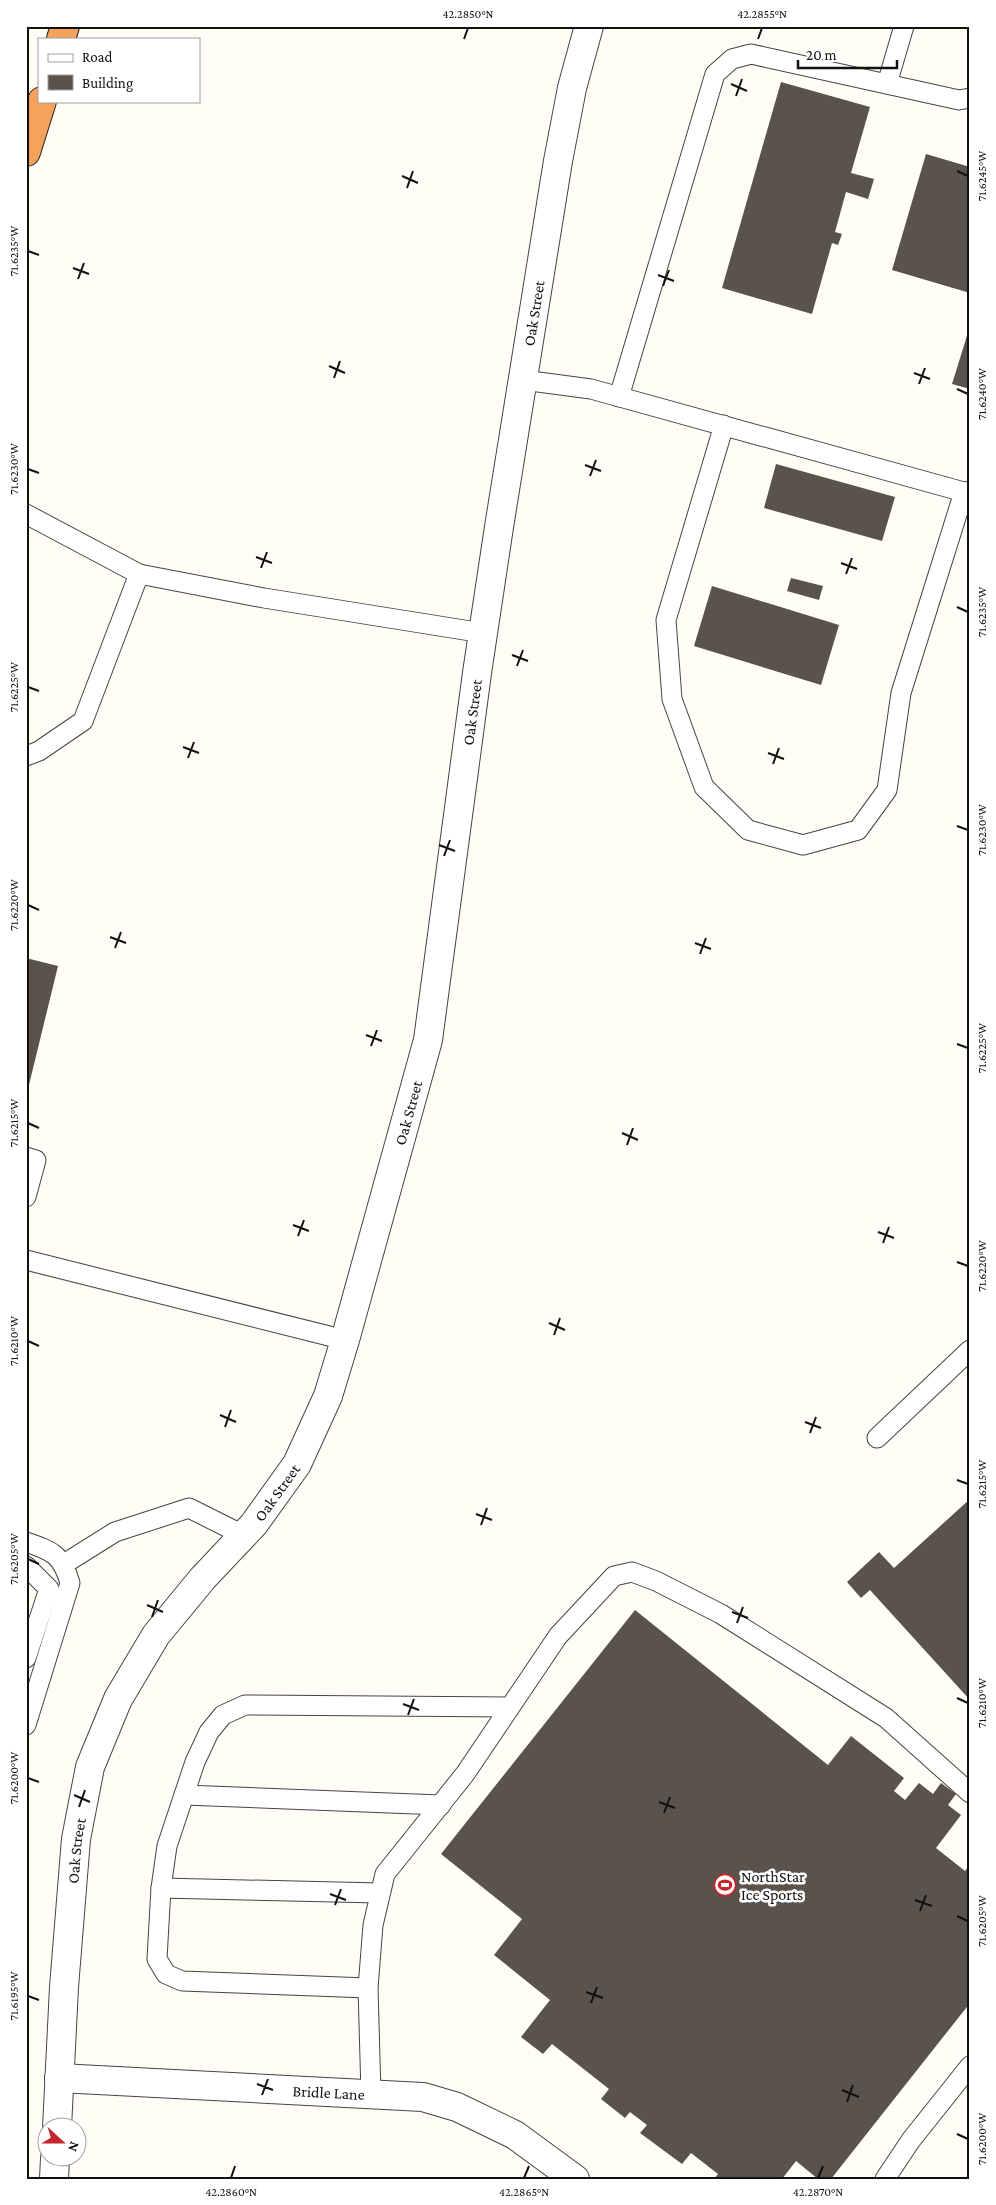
<svg xmlns="http://www.w3.org/2000/svg" width="996" height="2205" viewBox="0 0 996 2205" font-family="'Crimson Pro',serif">
<style>
.building{fill:#5a524d}
.lines{fill:none;stroke-linecap:round;stroke-linejoin:round}
.lane-casing{stroke:#444;stroke-width:21}
.street-casing{stroke:#444;stroke-width:30}
.highway-casing{stroke:#222;stroke-width:30}
.lane{stroke:#fff;stroke-width:19}
.street{stroke:#fff;stroke-width:28}
.highway{stroke:#f5a25d;stroke-width:28}
.ticks{fill:none;stroke:#111;stroke-width:2}
.labels{text-anchor:middle;stroke-width:5;stroke-linejoin:round;paint-order:stroke}
.street-label{font-size:16px;fill:#111;stroke:#fff}
.poi-label{font-size:16px;fill:#111;stroke:#fff;text-anchor:start}
.neatline{fill:none;stroke:#111;stroke-width:2}
.ticks-label{font-size:12px;text-anchor:middle;fill:#111}
</style>
<rect width="100%" height="100%" fill="#fffdf5"/>
<g class="building">
<path d="M781,82l89,25 -19,66 23,6 -6,20 -22,-7 -11,40 7,2 -4,11 -6,-2 -20,71 -90,-26z"/>
<path d="M926,154l44,13v126l-78,-23z"/>
<path d="M970,326v63l-18,-5z"/>
<path d="M776,464l119,33 -13,44 -118,-33z"/>
<path d="M791,578l32,8 -4,14 -32,-9z"/>
<path d="M712,586l127,39 -18,60 -127,-39z"/>
<path d="M26,958l32,8 -31,127h-1z"/>
<path d="M970,1499v201l-100,-110 -9,8 -14,-16 32,-30 15,16z"/>
<path d="M635,1610l193,155 23,-29 53,42 -10,13 11,9 14,-17 14,11 8,-11 15,11 -8,11 13,10 -25,33 29,23 5,-6v138l-139,176h-13l-22,-18 -14,18h-68l4,-5 -27,-21 -9,11 -42,-31 7,-8 -17,-13 -5,6 -24,-19 8,-10 -57,-45 -9,10 -22,-17 29,-37 -56,-45 28,-36 -81,-65z"/>
</g>
<g class="lines">
<g class="lane-casing">
<g id="lane">
<path d="M887,84l17,-58"/>
<path d="M523,380l68,9 373,103 6,-1"/>
<path d="M619,397l96,-323 17,-15 19,-5 208,46 11,-2"/>
<path d="M724,425l-58,195 6,79 32,88 44,43 55,15 55,-15 29,-40 14,-97 63,-201"/>
<path d="M26,514l113,60 -56,147 -44,30 -13,5"/>
<path d="M139,574l125,24 219,35"/>
<path d="M26,1157l10,3 -10,37"/>
<path d="M26,1260l319,80"/>
<path d="M877,1438l93,-88"/>
<path d="M26,1542c27,9 36,13 44,41l-44,142"/>
<path d="M64,1564l51,-32 74,-24 54,27"/>
<path d="M26,1566l23,23 -23,69"/>
<path d="M184,1795l257,10"/>
<path d="M161,1888l219,5"/>
<path d="M368,1988l-186,-7 -16,-7 -9,-15 4,-71 6,-42 28,-84 14,-30 14,-17 22,-10 265,2"/>
<path d="M371,2094l-3,-106 5,-63 12,-51 80,-100 93,-138 56,-60 18,-4 24,9 65,33 165,104 84,75"/>
<path d="M885,2179l26,-39 59,-74"/>
</g>
</g>
<g class="street-casing">
<g id="street">
<path id="s1" d="M59,2078l364,19 34,10 58,28 60,44"/>
<path id="s2" d="M57,2128l7,-141 12,-148 14,-72 28,-68 38,-64 47,-57 51,-54 43,-60 31,-68 17,-56 83,-300 49,-367 22,-146 59,-366 14,-73 17,-62"/>
<path d="M54,2179l1,-21"/>
</g>
</g>
<g class="highway-casing">
<g id="highway">
<path d="M61,39l4,-13"/>
<path d="M26,152l16,-51"/>
</g>
</g>
<use href="#lane" class="lane"/>
<use href="#street" class="street"/>
<use href="#highway" class="highway"/>
</g>
<path class="ticks" d="M464,39l4,-11M758,39l4,-11M731,84l16,7M736,96l6,-17M957,171l11,5M402,176l16,7M407,188l6,-17M28,251l11,4M73,268l16,6M658,275l16,6M78,279l6,-16M663,286l6,-16M329,366l16,7M914,373l16,6M334,378l6,-17M919,384l6,-16M957,389l11,5M585,465l16,6M28,469l11,4M590,476l6,-16M256,557l16,6M841,563l16,6M261,568l6,-16M846,574l6,-16M957,607l11,5M512,655l16,6M517,666l6,-16M28,687l11,4M183,747l16,6M768,753l16,6M188,758l6,-16M773,764l6,-16M957,826l11,4M439,845l16,6M444,856l6,-16M28,905l11,5M110,937l16,6M695,943l16,6M115,948l6,-16M700,954l6,-16M366,1035l16,6M957,1044l11,4M371,1046l6,-16M28,1123l11,5M622,1133l16,7M627,1145l6,-17M293,1225l16,6M878,1232l16,6M298,1236l6,-16M883,1243l6,-16M957,1262l11,4M549,1323l16,7M554,1335l6,-17M28,1341l11,5M220,1415l16,7M805,1422l16,6M225,1427l6,-17M810,1433l6,-16M957,1480l11,4M476,1514l16,6M481,1525l6,-17M28,1559l11,5M147,1605l16,7M732,1612l16,6M152,1617l6,-17M737,1623l6,-16M957,1698l11,5M403,1704l16,6M408,1715l6,-16M28,1778l11,4M74,1795l16,7M659,1802l16,6M79,1807l6,-17M664,1813l6,-16M330,1894l16,6M915,1900l17,6M335,1905l6,-16M920,1911l6,-16M957,1916l11,5M586,1992l17,6M28,1996l11,4M591,2003l6,-16M257,2084l16,6M842,2090l17,7M262,2095l6,-16M847,2102l6,-17M957,2134l11,5M231,2178l4,-12M524,2178l5,-12M818,2178l5,-12"/>
<defs>
<g id="stadium-ring" transform="scale(1.125)"><circle r="9.5" fill="#fff" stroke="#c4262e" stroke-width="1.5"/><path d="M0-5a6.5 5 0 1 0 0 10a6.5 5 0 1 0 0-10ZM-3.5-1.8h7v3.6h-7Z" fill="#c4262e"/></g>
</defs>
<g fill-rule="evenodd">
<use href="#stadium-ring" x="725" y="1885"/>
</g>
<g class="labels">
<g class="street-label">
<text dy="6" stroke="none"><textPath href="#s2" startOffset="1912">Oak Street</textPath></text>
<text dy="6" stroke="none"><textPath href="#s2" startOffset="1508">Oak Street</textPath></text>
<text dy="6" stroke="none"><textPath href="#s2" startOffset="1102">Oak Street</textPath></text>
<text dy="6" stroke="none"><textPath href="#s2" startOffset="698">Oak Street</textPath></text>
<text dy="6" stroke="none"><textPath href="#s2" startOffset="278">Oak Street</textPath></text>
<text dy="6" stroke="none"><textPath href="#s1" startOffset="270">Bridle Lane</textPath></text>
</g>
<g class="poi-label">
<text x="741" y="1882">NorthStar<tspan x="741" dy="18">Ice Sports</tspan></text>
</g>
</g>
<rect width="996" height="2205" fill="none" stroke="#ffffff" stroke-width="55"/>
<rect x="38" y="38" width="162" height="65" fill="#ffffff" stroke="#a0a0a0"/>
<rect x="48" y="54" width="25" height="8" fill="#ffffff" stroke="#a0a0a0"/>
<text x="82" y="62" font-size="15" fill="#111111">Road</text>
<rect x="48" y="75" width="25" height="15" fill="#5a524d" stroke="#a0a0a0"/>
<text x="82" y="88" font-size="15" fill="#111111">Building</text>
<g transform="translate(62 2142) rotate(111)"><circle r="24" fill="#ffffff" stroke="#a0a0a0"/>
<path d="M0-4L9 19L0 12L-9 19Z" fill="#c4262e"/>
<text y="-8" font-size="14" font-weight="bold" text-anchor="middle" fill="#111111">N</text>
</g>
<path d="M798 60v8h99v-8" fill="none" stroke="#111111" stroke-width="2.5"/>
<text x="806" y="60" font-size="15" fill="#111111" stroke="#ffffff" stroke-width="4" paint-order="stroke">20 m</text>
<rect x="28" y="28" width="940" height="2150" class="neatline"/>
<g class="ticks-label">
<text x="468" y="18">42.2850°N</text>
<text x="762" y="18">42.2855°N</text>
<text transform="translate(982 176) rotate(-90)" y="4">71.6245°W</text>
<text transform="translate(14 251) rotate(-90)" y="4">71.6235°W</text>
<text transform="translate(982 394) rotate(-90)" y="4">71.6240°W</text>
<text transform="translate(14 469) rotate(-90)" y="4">71.6230°W</text>
<text transform="translate(982 612) rotate(-90)" y="4">71.6235°W</text>
<text transform="translate(14 687) rotate(-90)" y="4">71.6225°W</text>
<text transform="translate(982 830) rotate(-90)" y="4">71.6230°W</text>
<text transform="translate(14 905) rotate(-90)" y="4">71.6220°W</text>
<text transform="translate(982 1048) rotate(-90)" y="4">71.6225°W</text>
<text transform="translate(14 1123) rotate(-90)" y="4">71.6215°W</text>
<text transform="translate(982 1266) rotate(-90)" y="4">71.6220°W</text>
<text transform="translate(14 1341) rotate(-90)" y="4">71.6210°W</text>
<text transform="translate(982 1484) rotate(-90)" y="4">71.6215°W</text>
<text transform="translate(14 1559) rotate(-90)" y="4">71.6205°W</text>
<text transform="translate(982 1703) rotate(-90)" y="4">71.6210°W</text>
<text transform="translate(14 1778) rotate(-90)" y="4">71.6200°W</text>
<text transform="translate(982 1921) rotate(-90)" y="4">71.6205°W</text>
<text transform="translate(14 1996) rotate(-90)" y="4">71.6195°W</text>
<text transform="translate(982 2139) rotate(-90)" y="4">71.6200°W</text>
<text x="231" y="2196">42.2860°N</text>
<text x="524" y="2196">42.2865°N</text>
<text x="818" y="2196">42.2870°N</text>
</g>
</svg>
